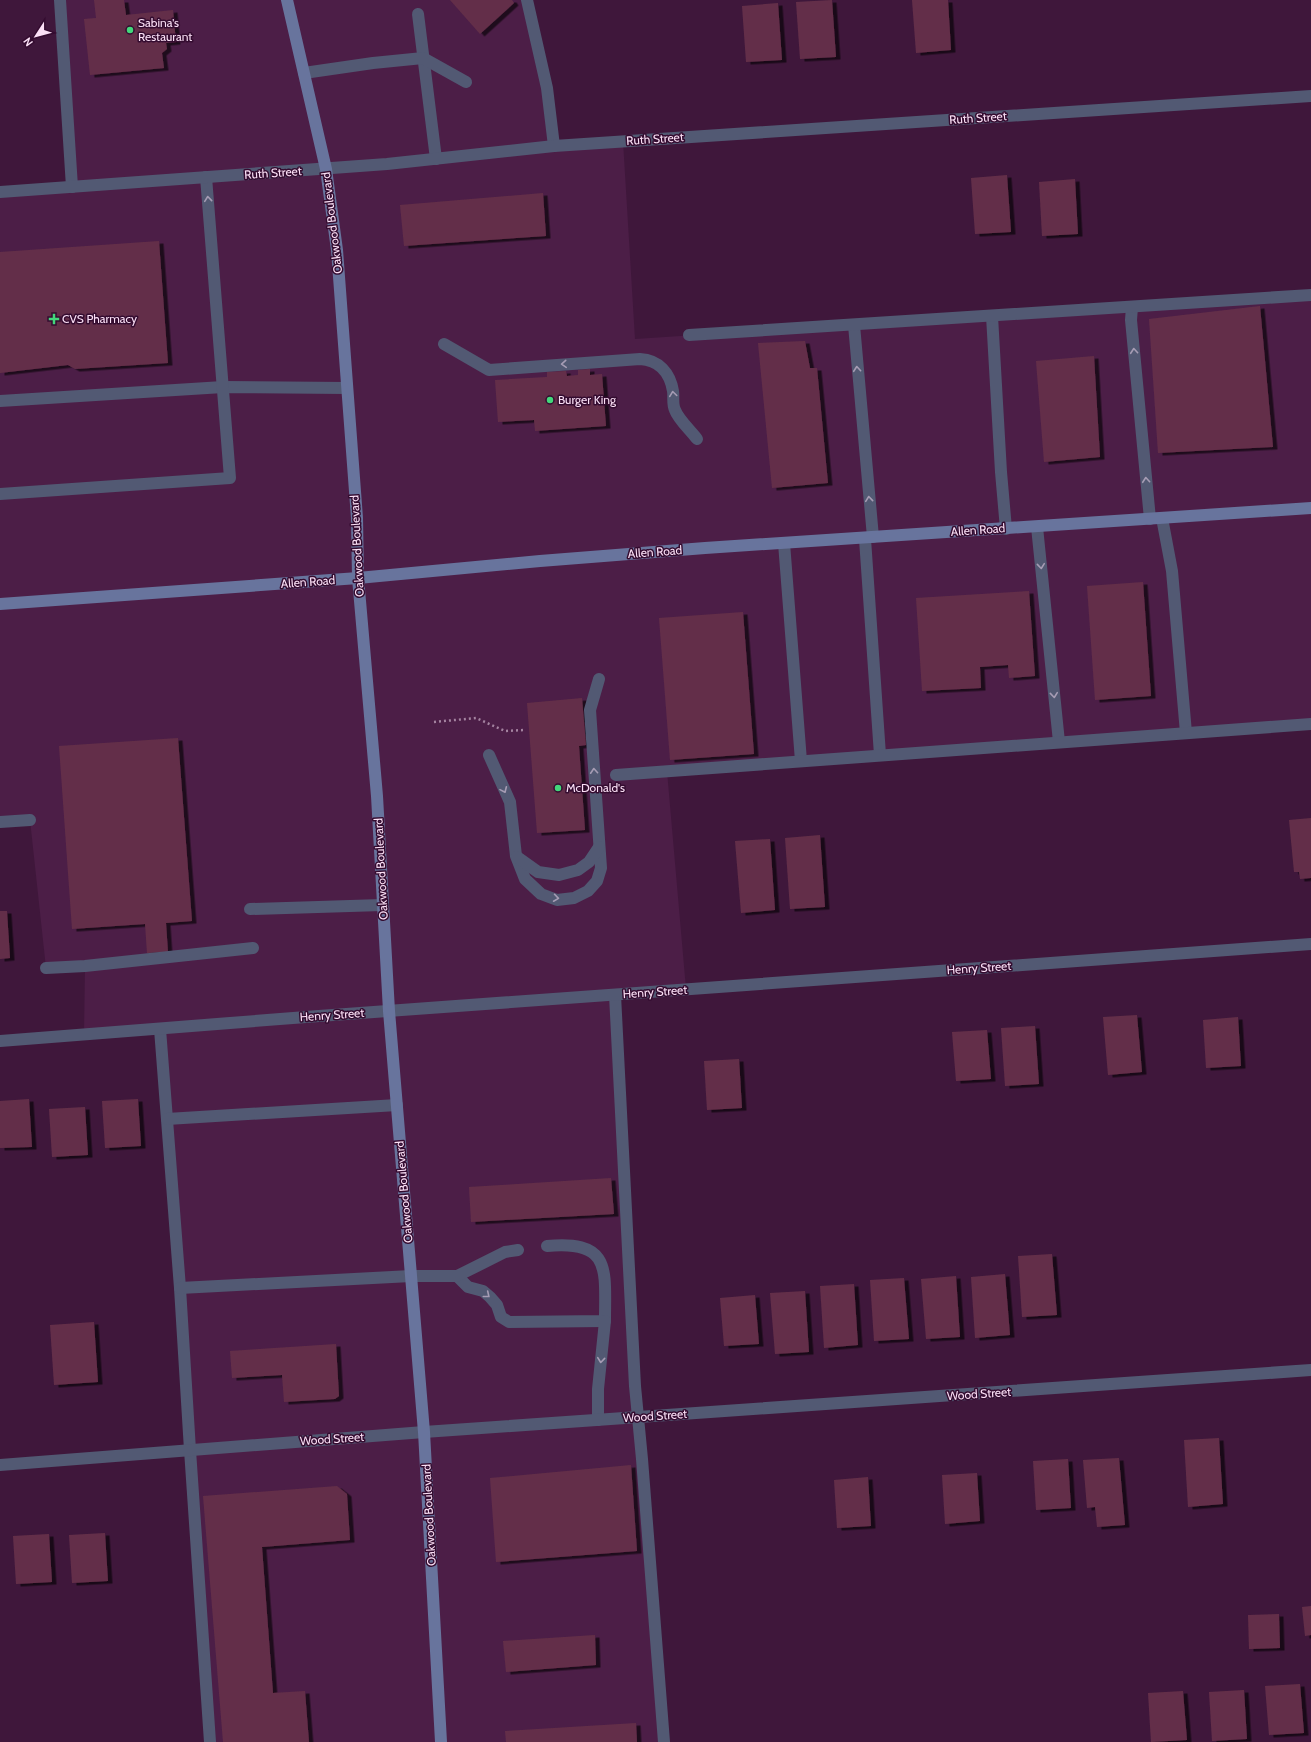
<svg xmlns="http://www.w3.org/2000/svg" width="1311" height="1742" viewBox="0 0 1311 1742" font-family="Cabin,sans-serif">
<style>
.built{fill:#4c1e47}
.building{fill:#632f48;filter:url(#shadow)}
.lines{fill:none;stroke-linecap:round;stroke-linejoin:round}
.path{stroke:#a483a0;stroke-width:2.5;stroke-dasharray:2 3;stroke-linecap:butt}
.lane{stroke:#525973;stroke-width:12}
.street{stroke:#525973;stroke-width:12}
.secondary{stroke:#68749d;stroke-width:12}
.oneway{stroke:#a69cb4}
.poi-dot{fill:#43d77b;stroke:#340c30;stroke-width:1.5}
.labels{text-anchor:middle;stroke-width:3;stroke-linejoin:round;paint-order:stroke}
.poi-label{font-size:12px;fill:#fbe0f6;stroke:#340c30;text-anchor:start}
.street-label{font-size:12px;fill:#fbe0f6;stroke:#340c30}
</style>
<defs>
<filter id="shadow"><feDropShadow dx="4.5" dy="2.5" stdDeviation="0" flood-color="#0009"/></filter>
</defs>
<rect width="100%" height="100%" fill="#3f173b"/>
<path class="built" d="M60,0h467l27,146 69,-5 12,198 676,-44v429l-644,47 19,218 -71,6 49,747h-454l-50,-713 -76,6 1,-69 -39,2 -16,-148 -30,2v-630l72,-5z"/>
<g class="building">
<path d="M94,0h30l2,15 47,-5 3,32 -10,1 1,6 -5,4 2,15 -74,7 -6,-56 12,-1z"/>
<path d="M450,0h62l2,3 -34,31z"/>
<path d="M832,0l4,57 -36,2 -4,-57z"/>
<path d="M912,0h36l3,50 -35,3z"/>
<path d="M778,3l4,57 -36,2 -4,-56z"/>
<path d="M1007,175l4,57 -36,2 -4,-56z"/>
<path d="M1075,179l3,55 -36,2 -3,-54z"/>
<path d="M543,193l3,43 -142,10 -4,-41z"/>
<path d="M159,241l9,122 -93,6 -7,-4 -68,8v-121z"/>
<path d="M1260,306l13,141 -115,6 -9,-134z"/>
<path d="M805,341l5,27h7l11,115 -56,5 -14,-145z"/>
<path d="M1094,356l6,101 -56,5 -8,-101z"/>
<path d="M590,369v6l12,-1 4,52 -71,5 -1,-11 -36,2 -3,-42 52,-3v-5l19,-1 1,5 11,-1v-5z"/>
<path d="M1143,582l8,114 -56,4 -8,-114z"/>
<path d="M1029,591l6,85 -26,2 -1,-13 -28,2 1,21 -59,3 -6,-93z"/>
<path d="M743,612l11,142 -84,6 -11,-142z"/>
<path d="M582,698l4,47 -7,1 6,84 -48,3 -10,-130z"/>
<path d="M178,738l14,183 -26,2 2,29 -21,1 -2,-29 -73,5 -13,-183z"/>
<path d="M1311,818v60l-11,1 -1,-7h-5l-5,-52z"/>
<path d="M820,835l5,72 -35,2 -5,-71z"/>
<path d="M770,839l5,71 -34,3 -6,-72z"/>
<path d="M0,911h7l3,47 -10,1z"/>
<path d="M1137,1015l5,57 -34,3 -5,-58z"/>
<path d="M1238,1017l3,49 -35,2 -3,-48z"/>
<path d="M1035,1026l4,58 -34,2 -4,-58z"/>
<path d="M987,1030l4,49 -35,2 -4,-49z"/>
<path d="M739,1059l3,49 -35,2 -3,-49z"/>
<path d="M29,1099l3,48 -32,1v-47z"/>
<path d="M138,1099l3,47 -36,2 -3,-47z"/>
<path d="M85,1107l3,48 -36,2 -3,-48z"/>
<path d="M611,1178l3,36 -143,8 -2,-35z"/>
<path d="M1052,1254l5,61 -35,2 -4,-61z"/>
<path d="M1005,1274l5,61 -35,3 -4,-61z"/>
<path d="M956,1276l4,61 -34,2 -5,-60z"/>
<path d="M904,1278l5,61 -35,2 -4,-61z"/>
<path d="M854,1284l4,61 -34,3 -4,-62z"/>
<path d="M805,1291l4,61 -34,2 -5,-61z"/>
<path d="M755,1295l4,49 -35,2 -4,-48z"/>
<path d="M94,1322l4,60 -44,3 -4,-60z"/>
<path d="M336,1344l3,52 -4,3 -51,3 -2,-27 -50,3 -2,-27z"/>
<path d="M1219,1438l4,66 -35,3 -4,-67z"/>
<path d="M1119,1458l6,67 -28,2 -2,-20 -8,1 -4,-48z"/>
<path d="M1068,1459l3,49 -35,2 -3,-49z"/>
<path d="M631,1465l6,86 -141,11 -6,-84z"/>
<path d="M977,1473l3,48 -35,3 -3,-49z"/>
<path d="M868,1477l3,49 -34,2 -3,-48z"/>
<path d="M337,1486l10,8 3,46 -88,7 11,146 32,-2 4,51h-86l-20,-246z"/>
<path d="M105,1533l3,48 -36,2 -3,-48z"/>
<path d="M49,1534l3,48 -36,2 -3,-48z"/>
<path d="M1311,1606v29l-6,1 -3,-29z"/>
<path d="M1279,1614l1,34 -31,1 -1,-34z"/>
<path d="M595,1635l1,30 -90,7 -3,-31z"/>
<path d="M1300,1684l4,49 -35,2 -4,-49z"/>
<path d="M1244,1690l3,49 -35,2 -3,-49z"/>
<path d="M1183,1691l4,49 -36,2 -3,-49z"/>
<path d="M636,1723l1,19h-131l-1,-11z"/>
</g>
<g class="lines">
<path class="path" d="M434,722l42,-4 29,13 19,-1"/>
<g class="lane">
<path d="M60,0l12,187"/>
<path d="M527,0l20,88 7,58"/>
<path d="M418,14l18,145"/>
<path d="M304,73l69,-10 50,-5 43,24"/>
<path d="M1132,307l-1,13 19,199"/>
<path d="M992,316l9,156 5,57"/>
<path d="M854,325l19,212"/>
<path d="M689,335l622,-40"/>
<path d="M444,344l45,26 151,-11c19,1 30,14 33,32 1,6 -1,13 2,19 3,9 16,21 22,29"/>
<path d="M0,401l223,-14 124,1"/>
<path d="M0,494l230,-16 -24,-301"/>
<path d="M1162,518l10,53 14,162"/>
<path d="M1037,527l22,215"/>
<path d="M865,539l15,216"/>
<path d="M784,543l17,218"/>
<path d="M489,755l21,47 6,54 9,23 16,15 16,6 17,-2 14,-7 9,-10 4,-13 -11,-158 9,-31"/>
<path d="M616,775l695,-51"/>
<path d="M0,822l30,-2"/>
<path d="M517,857l21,15 21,3 19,-5 11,-8 10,-15"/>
<path d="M250,909l132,-4"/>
<path d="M46,968l39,-2 168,-18"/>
<path d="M615,995l20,391 7,73 22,283"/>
<path d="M160,1029l20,259 10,162 20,292"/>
<path d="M167,1119l230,-14"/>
<path d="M457,1276l11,11 15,4 7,6 7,8 4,12 8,5 96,-1c0,-51 7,-81 -58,-75"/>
<path d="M180,1288l231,-12h46l48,-24 13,-2"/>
<path d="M598,1420v-31l7,-68"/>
</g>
<g class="street">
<path d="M0,192l387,-28 167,-18 757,-50"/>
<path d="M0,1041l319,-25 992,-72"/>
<path d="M0,1465l424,-33 887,-62"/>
</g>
<g class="secondary">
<path d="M287,0l39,169 11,81 20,268 1,60 19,218 12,215 35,421 17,310"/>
<path d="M0,604l358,-26 182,-17 165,-13 606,-40"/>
</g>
</g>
<defs><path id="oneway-chevron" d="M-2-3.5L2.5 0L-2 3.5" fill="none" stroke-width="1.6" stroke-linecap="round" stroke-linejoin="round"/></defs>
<g class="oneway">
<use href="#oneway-chevron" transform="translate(208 199) rotate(-96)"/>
<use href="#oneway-chevron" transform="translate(1134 351) rotate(-95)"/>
<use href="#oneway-chevron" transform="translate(564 364) rotate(176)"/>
<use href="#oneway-chevron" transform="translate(857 369) rotate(-95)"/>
<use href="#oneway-chevron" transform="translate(673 394) rotate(-98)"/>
<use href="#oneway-chevron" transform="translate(1146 480) rotate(-95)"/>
<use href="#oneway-chevron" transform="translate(869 499) rotate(-96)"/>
<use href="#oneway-chevron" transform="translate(1041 566) rotate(84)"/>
<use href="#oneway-chevron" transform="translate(1054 695) rotate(84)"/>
<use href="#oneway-chevron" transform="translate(594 771) rotate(-94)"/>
<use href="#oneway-chevron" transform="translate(504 790) rotate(66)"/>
<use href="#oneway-chevron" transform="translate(556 898) rotate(8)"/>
<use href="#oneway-chevron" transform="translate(487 1295) rotate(39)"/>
<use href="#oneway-chevron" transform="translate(601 1360) rotate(96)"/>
</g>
<g class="poi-dot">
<circle cx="130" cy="30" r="4"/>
<path d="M52 313h4v4h4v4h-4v4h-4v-4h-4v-4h4z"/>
<circle cx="550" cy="400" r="4"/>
<circle cx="558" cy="788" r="4"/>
</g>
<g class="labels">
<g class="poi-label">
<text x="138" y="27">Sabina's<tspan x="138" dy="14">Restaurant</tspan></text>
<text x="62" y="323">CVS Pharmacy</text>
<text x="558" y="404">Burger King</text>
<text x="566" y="792">McDonald's</text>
</g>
<g class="street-label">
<text transform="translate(978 118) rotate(-4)" y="4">Ruth Street</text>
<text transform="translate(655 139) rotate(-4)" y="4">Ruth Street</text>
<text transform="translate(273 173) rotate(-4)" y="4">Ruth Street</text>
<text transform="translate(332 223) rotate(-97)" y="4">Oakwood Boulevard</text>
<text transform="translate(978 530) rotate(-4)" y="4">Allen Road</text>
<text transform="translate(357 546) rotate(-93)" y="4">Oakwood Boulevard</text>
<text transform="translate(655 552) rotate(-4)" y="4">Allen Road</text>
<text transform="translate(308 582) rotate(-4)" y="4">Allen Road</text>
<text transform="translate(381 869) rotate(-93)" y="4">Oakwood Boulevard</text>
<text transform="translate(979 968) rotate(-4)" y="4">Henry Street</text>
<text transform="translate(655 992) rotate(-4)" y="4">Henry Street</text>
<text transform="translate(332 1015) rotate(-4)" y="4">Henry Street</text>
<text transform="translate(404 1192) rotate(-95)" y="4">Oakwood Boulevard</text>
<text transform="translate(979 1394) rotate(-4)" y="4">Wood Street</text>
<text transform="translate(655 1416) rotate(-4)" y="4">Wood Street</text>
<text transform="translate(332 1439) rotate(-4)" y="4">Wood Street</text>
<text transform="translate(429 1515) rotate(-93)" y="4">Oakwood Boulevard</text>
</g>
</g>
<g transform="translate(36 36) rotate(234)" stroke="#340c30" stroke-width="3" paint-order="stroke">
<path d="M0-3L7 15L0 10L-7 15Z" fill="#fbe0f6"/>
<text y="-6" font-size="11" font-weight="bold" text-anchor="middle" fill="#fbe0f6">N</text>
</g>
</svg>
